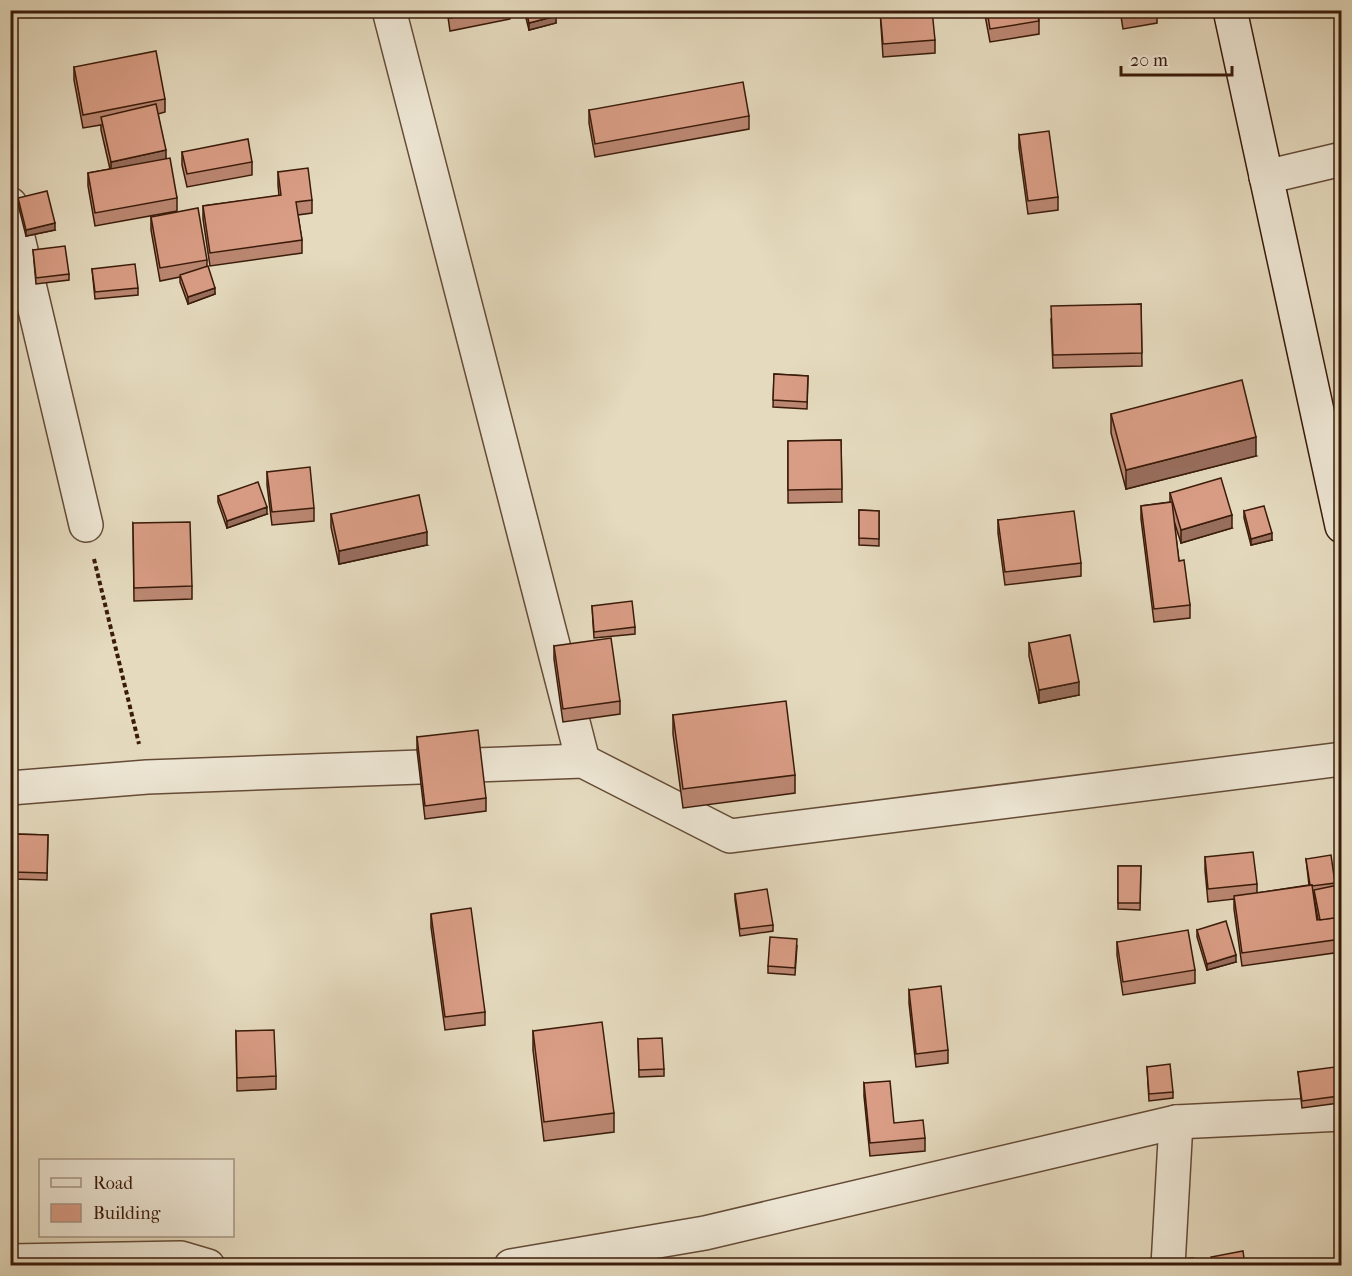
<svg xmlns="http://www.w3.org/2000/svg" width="1352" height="1276" viewBox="0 0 1352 1276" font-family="'IM FELL French Canon',serif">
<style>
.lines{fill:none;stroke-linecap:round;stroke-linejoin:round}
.street-casing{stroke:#654b37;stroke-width:36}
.secondary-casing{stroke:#3a1b0a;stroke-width:36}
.path{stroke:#3a1b0a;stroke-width:4;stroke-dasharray:4.5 3;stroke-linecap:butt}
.street{stroke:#eee7d5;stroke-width:33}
.secondary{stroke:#eee7d5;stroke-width:33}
.wall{fill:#bb8772;stroke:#3a1b0a;stroke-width:1.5;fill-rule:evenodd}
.shaded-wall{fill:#986e5d;stroke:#3a1b0a;stroke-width:1.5}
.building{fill:#d99d85;stroke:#3a1b0a;stroke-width:1.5}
</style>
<rect width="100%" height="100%" fill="#e5dabe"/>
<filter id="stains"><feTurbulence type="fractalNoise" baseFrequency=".00333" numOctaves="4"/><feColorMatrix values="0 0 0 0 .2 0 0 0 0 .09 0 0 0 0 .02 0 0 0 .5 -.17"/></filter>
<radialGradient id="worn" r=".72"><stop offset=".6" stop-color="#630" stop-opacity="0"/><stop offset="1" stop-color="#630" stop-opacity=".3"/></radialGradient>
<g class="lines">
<g class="street-casing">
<g id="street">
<path d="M389,10l194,751"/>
<path d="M1266,177l76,-18"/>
<path d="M10,204l76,321"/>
<path d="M10,788l137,-11 436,-16 147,75 612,-77"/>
<path d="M10,1261l171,-3 27,8"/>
<path d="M511,1266l194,-33 471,-111 166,-8"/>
<path d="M1168,1266l8,-144"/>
</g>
</g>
<g class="secondary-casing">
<path id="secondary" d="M1230,10l112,516"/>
</g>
<path class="path" d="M94,559l45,185"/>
<use href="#street" class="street"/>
<use href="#secondary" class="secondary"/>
</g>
<g class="wall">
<path d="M447,10h63v9l-60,12z"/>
<path d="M524,10h30l2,13 -27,7z"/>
<path d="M880,10l55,30v13l-52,4z"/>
<path d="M984,10h53l2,11v13l-49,8z"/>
<path d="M1120,10h37v13l-34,6z"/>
<path d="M74,67l91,32v13l-7,2 8,45 11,39v13l-82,15 -7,-40v-13l22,-4 -9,-39v-5l-18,3 -9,-48z"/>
<path d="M589,110l160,6v13l-154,28 -6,-34z"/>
<path d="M1019,135l39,62v13l-30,4 -9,-66z"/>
<path d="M182,152l70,10v13l-65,12 -5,-22z"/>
<path d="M278,172l34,28v13l-14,2 4,25v13l-92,13 -7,-47v-13l76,-10 -1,-11z"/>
<path d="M18,198l37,32 -29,6 -8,-32z"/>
<path d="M151,217l56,43v7l8,27 -27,10 -8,-22v-5l-20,4 -9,-51z"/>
<path d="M33,250l36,24v6l-33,4z"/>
<path d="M92,269l46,19v7l-43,4z"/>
<path d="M1141,304l1,62 -89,2 -2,-49z"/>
<path d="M774,374l34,2 -1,33 -34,-2z"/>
<path d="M1111,414l145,42 -130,33 -15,-56z"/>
<path d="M841,440l1,62 -54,1v-62z"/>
<path d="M267,472l47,36v13l-42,4 -5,-40z"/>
<path d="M1170,493l62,35 -51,15 -7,-22 5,40 11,44v13l-36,4 -13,-103v-13l29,-4z"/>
<path d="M218,496l49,18 -40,14 -9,-26z"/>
<path d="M859,510l20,1v35l-20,-1z"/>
<path d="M1244,511l28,29 -21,5 -7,-27z"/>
<path d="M331,514l96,31 -88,19 -8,-37z"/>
<path d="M998,520l83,43v13l-76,9 -7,-52z"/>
<path d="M133,523l59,63v13l-58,2z"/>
<path d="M592,606l43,21v7l-41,4z"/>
<path d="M1029,643l50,52 -40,8 -10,-47z"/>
<path d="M554,646l66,55v13l-57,8 -9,-63z"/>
<path d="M673,715l122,60v18l-112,15 -10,-74z"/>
<path d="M417,737l69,61v13l-61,8 -8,-69z"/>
<path d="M14,834l34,1 -1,45 -34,-1z"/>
<path d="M1205,857l52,27v9l52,-8 -3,-26 29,24v3l6,18v48l-99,14 -8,-57v-10l-26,3 -3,-32zM1313,892h1v5l4,23h-1z"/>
<path d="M1118,866h23l-1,44 -22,-1z"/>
<path d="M735,894l38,31v6l-33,5 -5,-36z"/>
<path d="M431,914l54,98v13l-40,5 -14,-103z"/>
<path d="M1197,930l39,32 -29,8 -10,-33z"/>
<path d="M1117,942l78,28v13l-72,12 -6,-40z"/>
<path d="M797,946l-2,29 -27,-2v-7z"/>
<path d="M909,990l39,60v13l-32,4 -7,-64z"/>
<path d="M236,1031l40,45v13l-39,2z"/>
<path d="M533,1031l81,82v19l-70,9 -11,-91z"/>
<path d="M638,1039l26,30v7l-25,1z"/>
<path d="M1147,1067l26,25v6l-24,3z"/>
<path d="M1298,1072l41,24v7l-37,5z"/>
<path d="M864,1083l30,40 31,15v13l-55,5 -6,-60z"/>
</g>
<g class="shaded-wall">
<path d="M556,16v7l-27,7v-7z"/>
<path d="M166,150v13l-55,12v-13z"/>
<path d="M55,223v7l-29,6v-6z"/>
<path d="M215,288v6l-27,10v-7z"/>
<path d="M1256,437v19l-130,33v-19z"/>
<path d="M267,507v7l-40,14v-7z"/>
<path d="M1232,515v13l-51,15v-13z"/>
<path d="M427,532v13l-88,19v-13z"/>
<path d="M1272,533v7l-21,5v-6z"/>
<path d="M1079,682v13l-40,8v-13z"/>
<path d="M1236,955v7l-29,8v-6z"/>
</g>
<g class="building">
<path d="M449,10h39l-38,8z"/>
<path d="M526,10h28l2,6 -27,7z"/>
<path d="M880,10h52l3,30 -52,4z"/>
<path d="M987,10h50l2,11 -49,8z"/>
<path d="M1122,10h33l-32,6z"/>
<path d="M156,51l9,48 -82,16 -9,-48z"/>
<path d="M743,82l6,34 -154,28 -6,-34z"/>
<path d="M156,104l10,46 -55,12 -10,-45z"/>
<path d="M1049,131l9,66 -30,4 -9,-66z"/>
<path d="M248,139l4,23 -65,12 -5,-22z"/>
<path d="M170,158l7,40 -82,15 -7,-40z"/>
<path d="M308,168l4,32 -16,2 6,38 -92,13 -7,-47 78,-11 -3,-23z"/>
<path d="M47,191l8,32 -29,7 -8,-32z"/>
<path d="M198,208l9,52 -47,8 -9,-51z"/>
<path d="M65,246l4,28 -33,4 -3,-28z"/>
<path d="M135,264l3,24 -43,4 -3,-23z"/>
<path d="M208,266l7,22 -27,9 -8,-22z"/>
<path d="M1141,304l1,49 -89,2 -2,-49z"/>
<path d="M774,374l34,2 -1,26 -34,-2z"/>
<path d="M1242,380l14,57 -130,33 -15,-56z"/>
<path d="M841,440l1,49 -54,1v-49z"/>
<path d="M310,467l4,41 -42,4 -5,-40z"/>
<path d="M1221,478l11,37 -51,15 -11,-37z"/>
<path d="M258,482l9,25 -40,14 -9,-25z"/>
<path d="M419,495l8,37 -88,19 -8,-37z"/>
<path d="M1172,502l7,59 5,-1 6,45 -36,4 -13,-103z"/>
<path d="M1264,506l8,27 -21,6 -7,-28z"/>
<path d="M859,510l20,1v28l-20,-1z"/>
<path d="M1074,511l7,52 -76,9 -7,-52z"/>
<path d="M190,522l2,64 -58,2 -1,-65z"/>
<path d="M632,601l3,26 -41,5 -2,-26z"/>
<path d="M1070,635l9,47 -40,8 -10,-47z"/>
<path d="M611,638l9,63 -57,8 -9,-63z"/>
<path d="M786,701l9,74 -112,14 -10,-74z"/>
<path d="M478,730l8,68 -61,8 -8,-69z"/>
<path d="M14,834l34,1 -1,38 -34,-1z"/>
<path d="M1253,852l4,32 -49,5 -3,-32z"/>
<path d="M1331,855l4,28 -23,3v-1h-2l-4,-26z"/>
<path d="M1118,866h23l-1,37h-22z"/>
<path d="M1312,885l5,35 24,-3v22l-99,14 -8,-57z"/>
<path d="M1338,885l3,19v13l-21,3 -6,-30z"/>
<path d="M767,889l6,36 -33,4 -5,-35z"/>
<path d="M471,908l14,104 -40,5 -14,-103z"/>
<path d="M1226,921l10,34 -29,9 -10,-34z"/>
<path d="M1188,930l7,40 -72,12 -6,-40z"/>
<path d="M770,937l27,2 -2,29 -27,-2z"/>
<path d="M941,986l7,64 -32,4 -7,-64z"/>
<path d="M602,1022l12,91 -70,9 -11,-91z"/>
<path d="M274,1030l2,46 -39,2 -1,-47z"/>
<path d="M662,1038l2,31 -25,1 -1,-31z"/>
<path d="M1170,1064l3,28 -24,2 -2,-27z"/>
<path d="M1335,1067l4,29 -37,5 -4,-29z"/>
<path d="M890,1081l4,42 29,-3 2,18 -55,5 -6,-60z"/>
<path d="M1243,1251l2,15h-32l-2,-9z"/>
<path d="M1193,1258v8h-26l-1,-5z"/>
</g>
<rect width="1352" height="1276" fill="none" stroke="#e5dabe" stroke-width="36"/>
<rect x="12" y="12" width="1328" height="1252" fill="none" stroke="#3a1b0a" stroke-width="3"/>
<rect x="18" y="18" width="1316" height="1240" fill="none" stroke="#3a1b0a" stroke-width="1.5"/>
<rect x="39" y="1159" width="195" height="78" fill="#eee7d5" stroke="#a69584" stroke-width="1.5"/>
<rect x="51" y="1178" width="30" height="9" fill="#eee7d5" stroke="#a69584" stroke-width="1.5"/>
<text x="93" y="1189" font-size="18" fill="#3a1b0a">Road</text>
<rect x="51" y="1204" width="30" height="18" fill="#d99d85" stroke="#a69584" stroke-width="1.5"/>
<text x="93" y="1219" font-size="18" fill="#3a1b0a">Building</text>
<path d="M1121 66v9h111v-9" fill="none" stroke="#3a1b0a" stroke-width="3"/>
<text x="1130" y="66" font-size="18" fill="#3a1b0a" stroke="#eee7d5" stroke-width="4.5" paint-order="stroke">20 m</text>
<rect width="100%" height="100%" filter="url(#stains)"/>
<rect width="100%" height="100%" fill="url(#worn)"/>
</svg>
